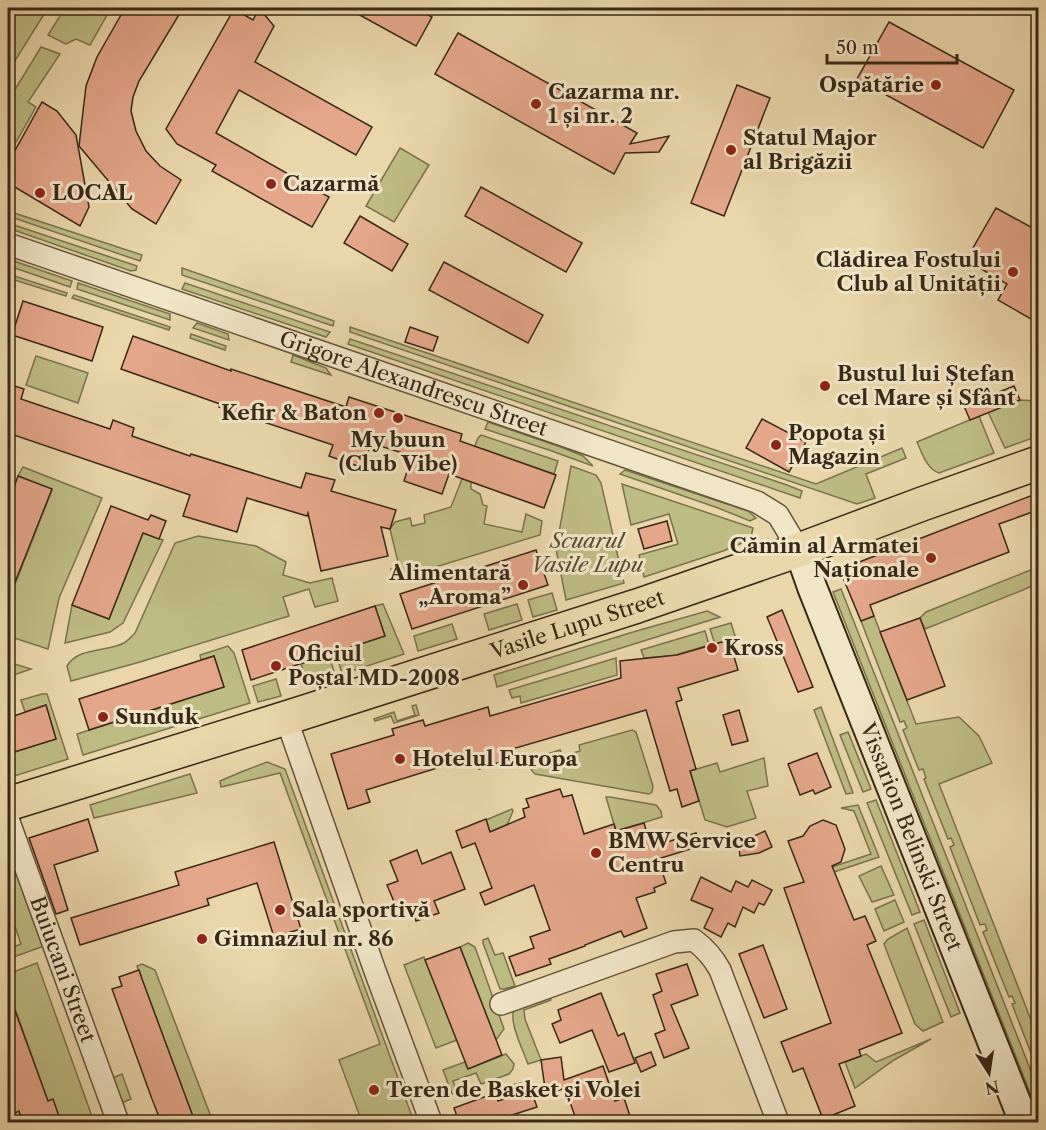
<svg xmlns="http://www.w3.org/2000/svg" width="1046" height="1130" viewBox="0 0 1046 1130" font-family="'Libre Caslon Text',serif">
<style>
.green{fill:#bebc84;stroke:#7b724d;stroke-width:1.5}
.building{fill:#e5a68b;stroke:#382816;stroke-width:1.5}
.lines{fill:none;stroke-linecap:round;stroke-linejoin:round}
.minor-casing{stroke:#64543b;stroke-width:24}
.secondary-casing{stroke:#382816;stroke-width:32}
.primary-casing{stroke:#382816;stroke-width:36}
.minor{stroke:#f1e5c8;stroke-width:21}
.secondary{stroke:#f1e5c8;stroke-width:28}
.primary{stroke:#e9d7ab;stroke-width:33}
.poi-dot{fill:#8f2418;stroke:#f1e5c8;stroke-width:2}
.labels{text-anchor:middle;stroke-width:6;stroke-linejoin:round;paint-order:stroke}
.poi-label{font-size:21px;font-weight:bold;fill:#382816;stroke:#f1e5c8;text-anchor:start}
.street-label{font-size:21px;fill:#382816;stroke:#f1e5c8}
.park-label{font-size:21px;font-style:italic;fill:#5a4d32;stroke:#f1e5c8}
</style>
<rect width="100%" height="100%" fill="#e9d7ab"/>
<filter id="stains"><feTurbulence type="fractalNoise" baseFrequency=".00333" numOctaves="4"/><feColorMatrix values="0 0 0 0 .2 0 0 0 0 .09 0 0 0 0 .02 0 0 0 .5 -.17"/></filter>
<radialGradient id="worn" r=".72"><stop offset=".6" stop-color="#630" stop-opacity="0"/><stop offset="1" stop-color="#630" stop-opacity=".3"/></radialGradient>
<g class="green">
<path d="M19,8h29l-40,64v-47z"/>
<path d="M65,8h46l-21,37 -14,-6 -10,5 -18,-9z"/>
<path d="M41,47l19,7 -32,48 8,5 -28,49v-55z"/>
<path d="M400,148l29,17 -35,57 -28,-16z"/>
<path d="M8,211l134,44 -2,6 -132,-45z"/>
<path d="M8,223l129,43 -1,4 -5,1 -123,-43z"/>
<path d="M11,260l61,21 -2,6 -61,-21z"/>
<path d="M182,268l152,53 -1,5 -151,-51z"/>
<path d="M8,274l59,19 -1,3 -58,-18z"/>
<path d="M78,283l92,31v6l-93,-31z"/>
<path d="M185,283l145,49 -4,5 -144,-48z"/>
<path d="M74,295l96,32 -1,3 -97,-32z"/>
<path d="M197,323l31,11 1,6 -36,-12z"/>
<path d="M350,327l466,157 86,-36 4,10 -40,16 9,24 -18,6 -507,-172z"/>
<path d="M191,334l35,12 -1,4 -35,-12z"/>
<path d="M350,339l437,146 15,6 -2,7 -452,-154z"/>
<path d="M293,355l33,13 5,7 -40,-13z"/>
<path d="M36,356l52,17 -10,30 -52,-18z"/>
<path d="M1020,400l18,1v35l-33,12 -17,-36z"/>
<path d="M979,416l15,37 -55,20c-13,-5 -17,-20 -22,-31z"/>
<path d="M488,422l73,25 22,9 10,10 -44,-16 -64,-21z"/>
<path d="M481,435l77,26 -4,13 -71,-25 -12,33v7l9,5 3,11 4,1 -3,18 38,8 4,-18 16,7 -2,14 -147,45 -2,-11 8,-3 -9,-37 5,-7 15,-4 2,8 13,-3 -1,-8 27,-8 27,-69z"/>
<path d="M571,466l25,9 5,8 23,100 -58,17 -10,-51z"/>
<path d="M23,467l79,31 -43,100 -11,51 -40,-13v-34l44,-112 -34,-14z"/>
<path d="M625,470l123,41 8,7 -6,3 -32,-13 -98,-34z"/>
<path d="M622,484l131,44 -2,9 -9,6 -19,8 -79,26 -5,-22 39,-11 -9,-30 -38,11z"/>
<path d="M143,533l20,7 -40,83 -13,9 -45,11 7,-38 37,14z"/>
<path d="M198,536l58,10 30,16 -3,13 27,8 22,-5 6,23 -23,6 -6,-18 -26,8 6,19 -149,46 -69,19 -4,-15c11,-19 40,-14 57,-23 5,-3 8,-7 11,-10l40,-90z"/>
<path d="M1033,569l5,14 -15,7 -98,39 -5,-11 6,-6z"/>
<path d="M841,589l197,500v24l-205,-521z"/>
<path d="M552,593l5,17 -24,7 -5,-17z"/>
<path d="M383,604l21,50 -62,20 -6,-22 49,-16 -10,-30z"/>
<path d="M517,604l5,16 -33,10 -5,-16z"/>
<path d="M707,611l13,6 -223,70 -3,-12 139,-43z"/>
<path d="M874,616l42,108 43,-7 20,19 13,27 -53,21 99,254v33l-26,-67 3,-1 -3,-7 -3,1 -26,-65 4,-2 -2,-6 -5,1 -30,-78 4,-2 -3,-7 -3,1 -24,-60 2,-1 -3,-9 -4,1 -16,-40 4,-2 -3,-7 -4,1 -39,-101z"/>
<path d="M731,623l5,16 -6,2 -1,-1 -14,4 -5,-15z"/>
<path d="M452,624l5,15 -39,12 -4,-15z"/>
<path d="M705,631l4,14 -40,12 -1,-1 -24,2 -3,-8z"/>
<path d="M228,646l6,7 16,50 -167,52 -6,-21 147,-47 -10,-31 -13,4 -1,-5z"/>
<path d="M329,655l7,23 -28,8 -7,-22z"/>
<path d="M616,658l1,17 -96,28 -1,-7 -8,2 -3,-8z"/>
<path d="M8,662l23,7 -23,8z"/>
<path d="M276,679l5,17 -23,6 -5,-16z"/>
<path d="M42,694h5l21,65 -60,19v-24l48,-15 -10,-34 -21,7 -4,-12z"/>
<path d="M416,705l3,10 -25,8 -3,-7 -16,5 -1,-2 20,-7 3,9 18,-6 -3,-9z"/>
<path d="M821,707l32,86 -7,1 -32,-84z"/>
<path d="M632,730l4,2 17,54 -1,6 -3,2 -114,-20c-4,-3 -5,-7 -6,-12l3,-3 28,-9 3,6 17,-5 -1,-6z"/>
<path d="M848,732l23,57 -8,3 -23,-57z"/>
<path d="M764,758l4,28 -21,5 9,27 -29,9 -22,-7 -15,-49 27,-8 3,9z"/>
<path d="M267,762l18,7 129,353h-5l-1,-1 -6,1h-40l-23,-62 41,-16 -100,-271 -59,14 -1,-6 21,-9z"/>
<path d="M190,774l7,19 -103,25 -4,-13z"/>
<path d="M606,797h4l46,8 5,6 1,6 -46,14z"/>
<path d="M876,800l44,112 -8,3 -45,-112z"/>
<path d="M858,805l21,52 -45,15 -2,-5 39,-13 -17,-43 -13,-3z"/>
<path d="M512,809l1,2 -6,14 -17,7 -4,-12z"/>
<path d="M8,844l36,102 -36,13v-10l13,-5 -13,-38z"/>
<path d="M881,866l13,29 -22,7 -13,-26z"/>
<path d="M895,900l9,22 -20,9 -9,-22z"/>
<path d="M924,920l36,93 -9,4 -37,-93z"/>
<path d="M907,928l36,94 -20,9 -8,-7 -31,-80 4,-5z"/>
<path d="M488,938l7,17 8,-2 12,33 -11,3h-4l-17,-46v-3z"/>
<path d="M468,943l7,4 29,82 -8,11 -36,-93z"/>
<path d="M424,957l33,83 -21,8 -32,-83z"/>
<path d="M37,963l57,159h-33l-8,-22 -5,1 -40,-112v-15z"/>
<path d="M142,964l13,6 58,152h-18l-58,-156z"/>
<path d="M549,994l2,6 -27,10 1,9 16,41 -13,4c-5,-14 -21,-45 -13,-57z"/>
<path d="M931,1039l-37,21 -39,28 -10,-26 21,-8 10,8z"/>
<path d="M506,1054l8,10 -1,5 -4,5 -28,10 -5,-11 -23,8 4,11 -5,2 -9,-24 22,-8 3,7z"/>
<path d="M122,1074l9,25 -12,5 -9,-25z"/>
<path d="M521,1083l7,2 3,5 -24,8 -5,-11z"/>
<path d="M9,1099l6,14 4,-2 4,11h-15v-22z"/>
</g>
<g class="building">
<path d="M125,8h58l-44,73 -6,16 -2,14 5,20 10,20 14,15 21,14 -25,44 -24,-15 -53,-63 7,-60 11,-29z"/>
<path d="M259,8l15,18 -19,36 117,65 -16,28 -117,-65 -23,43 113,64 -17,30 -100,-56 4,-6 -39,-21 -11,-15 68,-120 19,11z"/>
<path d="M347,8h68l17,9 -16,29z"/>
<path d="M889,22l125,68 -31,58 -126,-69z"/>
<path d="M458,33l179,100 -7,11 39,-8 -10,16 -34,1 -11,21 -179,-100z"/>
<path d="M737,85l33,13 -46,118 -33,-13z"/>
<path d="M42,102l15,9 19,24 13,72 -9,19 -72,-43v-20z"/>
<path d="M481,187l101,56 -16,29 -101,-56z"/>
<path d="M996,208l42,23v92l-40,-23 9,-16 -41,-24z"/>
<path d="M360,216l48,28 -16,27 -48,-28z"/>
<path d="M444,262l99,53 -15,28 -99,-53z"/>
<path d="M23,301l80,26 -11,34 -80,-26z"/>
<path d="M410,327l28,10 -5,14 -28,-9z"/>
<path d="M133,336l98,35v-2l115,38 3,-10 113,37 -2,7 96,34 -12,33 -95,-34 -7,20 -38,-13 8,-25 -41,-13 -8,25 -34,-12 4,-11 -114,-38 1,-3 -99,-35z"/>
<path d="M8,384l16,5 -3,10 89,30 3,-9 21,8 -2,8 58,20 1,-2 110,34 5,-15 29,7 -4,11 65,19 -6,19 -9,-2 7,29 -67,15 -13,-58 -1,3 -60,-18 -10,34 -54,-16 7,-21 -182,-62z"/>
<path d="M1014,386l6,14 -50,20 -6,-14z"/>
<path d="M762,419l44,23 -17,30 -43,-24z"/>
<path d="M18,476l34,13 -44,111v-97z"/>
<path d="M1038,493v17l-39,14 10,28 -139,53 4,11 -13,5 -20,-48 14,-6 -1,-3z"/>
<path d="M111,506l37,14 3,-5 15,6 -7,18 -16,-6 -34,86 -37,-14z"/>
<path d="M667,521l5,20 -28,8 -6,-20z"/>
<path d="M536,550l12,35 -136,44 -12,-35z"/>
<path d="M375,606l10,30 -134,44 -9,-30z"/>
<path d="M782,610l31,77 -15,5 -31,-75z"/>
<path d="M920,618l25,68 -38,14 -27,-68z"/>
<path d="M729,640l9,30 -60,18 4,12 -6,2 20,67 -6,2 9,30 -17,6 -5,-18 -7,2 -24,-81 -144,42 2,9 -25,8 -3,-13 -110,34 4,12 -22,7 -17,-55 63,-19 -2,-6 31,-9 2,6 63,-19 2,9 131,-38 -1,-17 57,-6z"/>
<path d="M214,656l10,31 -135,43 -10,-31z"/>
<path d="M46,705l10,34 -48,15v-36z"/>
<path d="M739,710l9,31 -16,4 -9,-30z"/>
<path d="M817,753l14,34 -16,7 -2,-4 -13,5 -12,-31z"/>
<path d="M560,789l3,8 9,-2 12,39 30,-10 2,7 28,-8 7,24 45,-14 4,13 -42,13 8,24 -12,5 1,4 -19,6 11,30 -23,9 -3,-6 -36,14v1l-36,13 2,5 -35,12 -7,-19 25,-9 -4,-11 20,-7 -16,-45 -49,20 -5,-12 12,-5 -17,-45 -13,5 -6,-17 30,-12 4,13 35,-15 -2,-8 6,-2 -3,-8z"/>
<path d="M88,819l10,32 -44,14 14,45 -12,4 -27,-76z"/>
<path d="M823,820l13,5 9,24 -4,13 -9,4 22,54 11,-4 11,25 -9,4 35,88 -43,17 2,6 -22,8 16,42 -32,13 -20,-51 -10,4 -12,-30 50,-19 -47,-135 20,-6 -16,-41 15,-5 7,-10z"/>
<path d="M765,831l7,16 -13,6 -19,3 -2,-16 14,-3z"/>
<path d="M274,842l27,87 -27,8 -17,-54 -50,16 2,6 -129,40 -9,-27 108,-33 -4,-13z"/>
<path d="M417,850l5,14 29,-12 14,37 -31,12 5,12 -23,8 -6,-17 -13,5 -10,-24 11,-4 -8,-20z"/>
<path d="M701,877l30,15 5,-11 12,6 4,-7 20,10 -8,15 -5,-2 -5,10 -11,-6 -8,20 -7,-4 -7,14 -17,-9 9,-19 -22,-9z"/>
<path d="M763,945l24,64 -23,9 -25,-64z"/>
<path d="M460,947l42,108 -34,14 -43,-109z"/>
<path d="M687,964l11,31 -27,10 18,43 -25,10 -9,-24 10,-4 -12,-35 9,-4 -6,-17z"/>
<path d="M139,970l3,9 53,143h-34l-9,-23 -40,-110 10,-3 -3,-9z"/>
<path d="M601,993l17,43 6,-3 11,30 -26,9 -17,-42 -32,13 -8,-19 9,-4 -3,-10z"/>
<path d="M8,994h1l39,107 5,-2 8,23h-38l-4,-11 -4,2 -7,-19z"/>
<path d="M651,1052l5,13 -15,7 -6,-14z"/>
<path d="M561,1057l3,23 39,-14 12,35 9,-3 8,24h-55l-12,-34 -19,7 -5,-35z"/>
<path d="M531,1090l6,17 -28,9 2,6h-52l-5,-14 41,-15 3,8z"/>
</g>
<g class="lines">
<g class="minor-casing">
<g id="minor">
<path id="s1" d="M8,244l749,258 21,13 21,35"/>
<path d="M286,718l89,253 56,151"/>
<path id="s2" d="M8,819l110,303"/>
<path d="M501,1004l159,-57 14,-5 20,-2c12,9 19,17 26,30l58,152"/>
</g>
</g>
<g class="secondary-casing">
<g id="secondary">
<path id="s3" d="M799,550l13,37 212,535"/>
</g>
</g>
<g class="primary-casing">
<g id="primary">
<path id="s4" d="M8,804l278,-86 351,-112 162,-56 123,-46 116,-41"/>
</g>
</g>
<use href="#minor" class="minor"/>
<use href="#secondary" class="secondary"/>
<use href="#primary" class="primary"/>
</g>
<g class="poi-dot">
<circle cx="936" cy="85" r="6"/>
<circle cx="536" cy="104" r="6"/>
<circle cx="731" cy="150" r="6"/>
<circle cx="271" cy="184" r="6"/>
<circle cx="40" cy="193" r="6"/>
<circle cx="1013" cy="272" r="6"/>
<circle cx="825" cy="386" r="6"/>
<circle cx="379" cy="413" r="6"/>
<circle cx="398" cy="418" r="6"/>
<circle cx="776" cy="445" r="6"/>
<circle cx="931" cy="558" r="6"/>
<circle cx="523" cy="585" r="6"/>
<circle cx="712" cy="648" r="6"/>
<circle cx="276" cy="666" r="6"/>
<circle cx="103" cy="717" r="6"/>
<circle cx="400" cy="759" r="6"/>
<circle cx="596" cy="853" r="6"/>
<circle cx="280" cy="910" r="6"/>
<circle cx="202" cy="939" r="6"/>
<circle cx="374" cy="1090" r="6"/>
</g>
<g class="labels">
<g class="poi-label">
<text x="924" y="92" text-anchor="end">Ospătărie</text>
<text x="548" y="99">Cazarma nr.<tspan x="548" dy="24">1 și nr. 2</tspan></text>
<text x="743" y="145">Statul Major<tspan x="743" dy="24">al Brigăzii</tspan></text>
<text x="283" y="191">Cazarmă</text>
<text x="52" y="200">LOCAL</text>
<text x="1001" y="267" text-anchor="end">Clădirea Fostului<tspan x="1001" dy="24">Club al Unității</tspan></text>
<text x="837" y="381">Bustul lui Ștefan<tspan x="837" dy="24">cel Mare și Sfânt</tspan></text>
<text x="367" y="420" text-anchor="end">Kefir &amp; Baton</text>
<text x="788" y="440">Popota și<tspan x="788" dy="24">Magazin</tspan></text>
<text x="398" y="447" text-anchor="middle">My buun<tspan x="398" dy="24">(Club Vibe)</tspan></text>
<text x="919" y="553" text-anchor="end">Cămin al Armatei<tspan x="919" dy="24">Naționale</tspan></text>
<text x="511" y="580" text-anchor="end">Alimentară<tspan x="511" dy="24">„Aroma”</tspan></text>
<text x="724" y="655">Kross</text>
<text x="288" y="661">Oficiul<tspan x="288" dy="24">Poștal MD-2008</tspan></text>
<text x="115" y="724">Sunduk</text>
<text x="412" y="766">Hotelul Europa</text>
<text x="608" y="848">BMW Service<tspan x="608" dy="24">Centru</tspan></text>
<text x="292" y="917">Sala sportivă</text>
<text x="214" y="946">Gimnaziul nr. 86</text>
<text x="386" y="1097">Teren de Basket și Volei</text>
</g>
<g class="street-label">
<text dy="7" stroke="none"><textPath href="#s1" startOffset="429">Grigore Alexandrescu Street</textPath></text>
<text dy="7" stroke="none"><textPath href="#s4" startOffset="597">Vasile Lupu Street</textPath></text>
<text dy="7" stroke="none"><textPath href="#s3" startOffset="308">Vissarion Belinski Street</textPath></text>
<text dy="7" stroke="none"><textPath href="#s2" startOffset="160">Buiucani Street</textPath></text>
</g>
<g class="park-label">
<text x="587" y="548">Scuarul<tspan x="587" dy="24">Vasile Lupu</tspan></text>
</g>
</g>
<rect width="1046" height="1130" fill="none" stroke="#e9d7ab" stroke-width="30"/>
<rect x="9" y="9" width="1028" height="1112" fill="none" stroke="#382816" stroke-width="3"/>
<rect x="15" y="15" width="1016" height="1100" fill="none" stroke="#382816" stroke-width="1.5"/>
<g transform="translate(989 1073) rotate(168)" stroke="#f1e5c8" stroke-width="4.5" paint-order="stroke">
<path d="M0-4.5L10 22L0 15L-10 22Z" fill="#382816"/>
<text y="-9" font-size="16" font-weight="bold" text-anchor="middle" fill="#382816">N</text>
</g>
<path d="M827 54v9h130v-9" fill="none" stroke="#382816" stroke-width="3"/>
<text x="836" y="54" font-size="18" fill="#382816" stroke="#f1e5c8" stroke-width="4.5" paint-order="stroke">50 m</text>
<rect width="100%" height="100%" filter="url(#stains)"/>
<rect width="100%" height="100%" fill="url(#worn)"/>
</svg>
